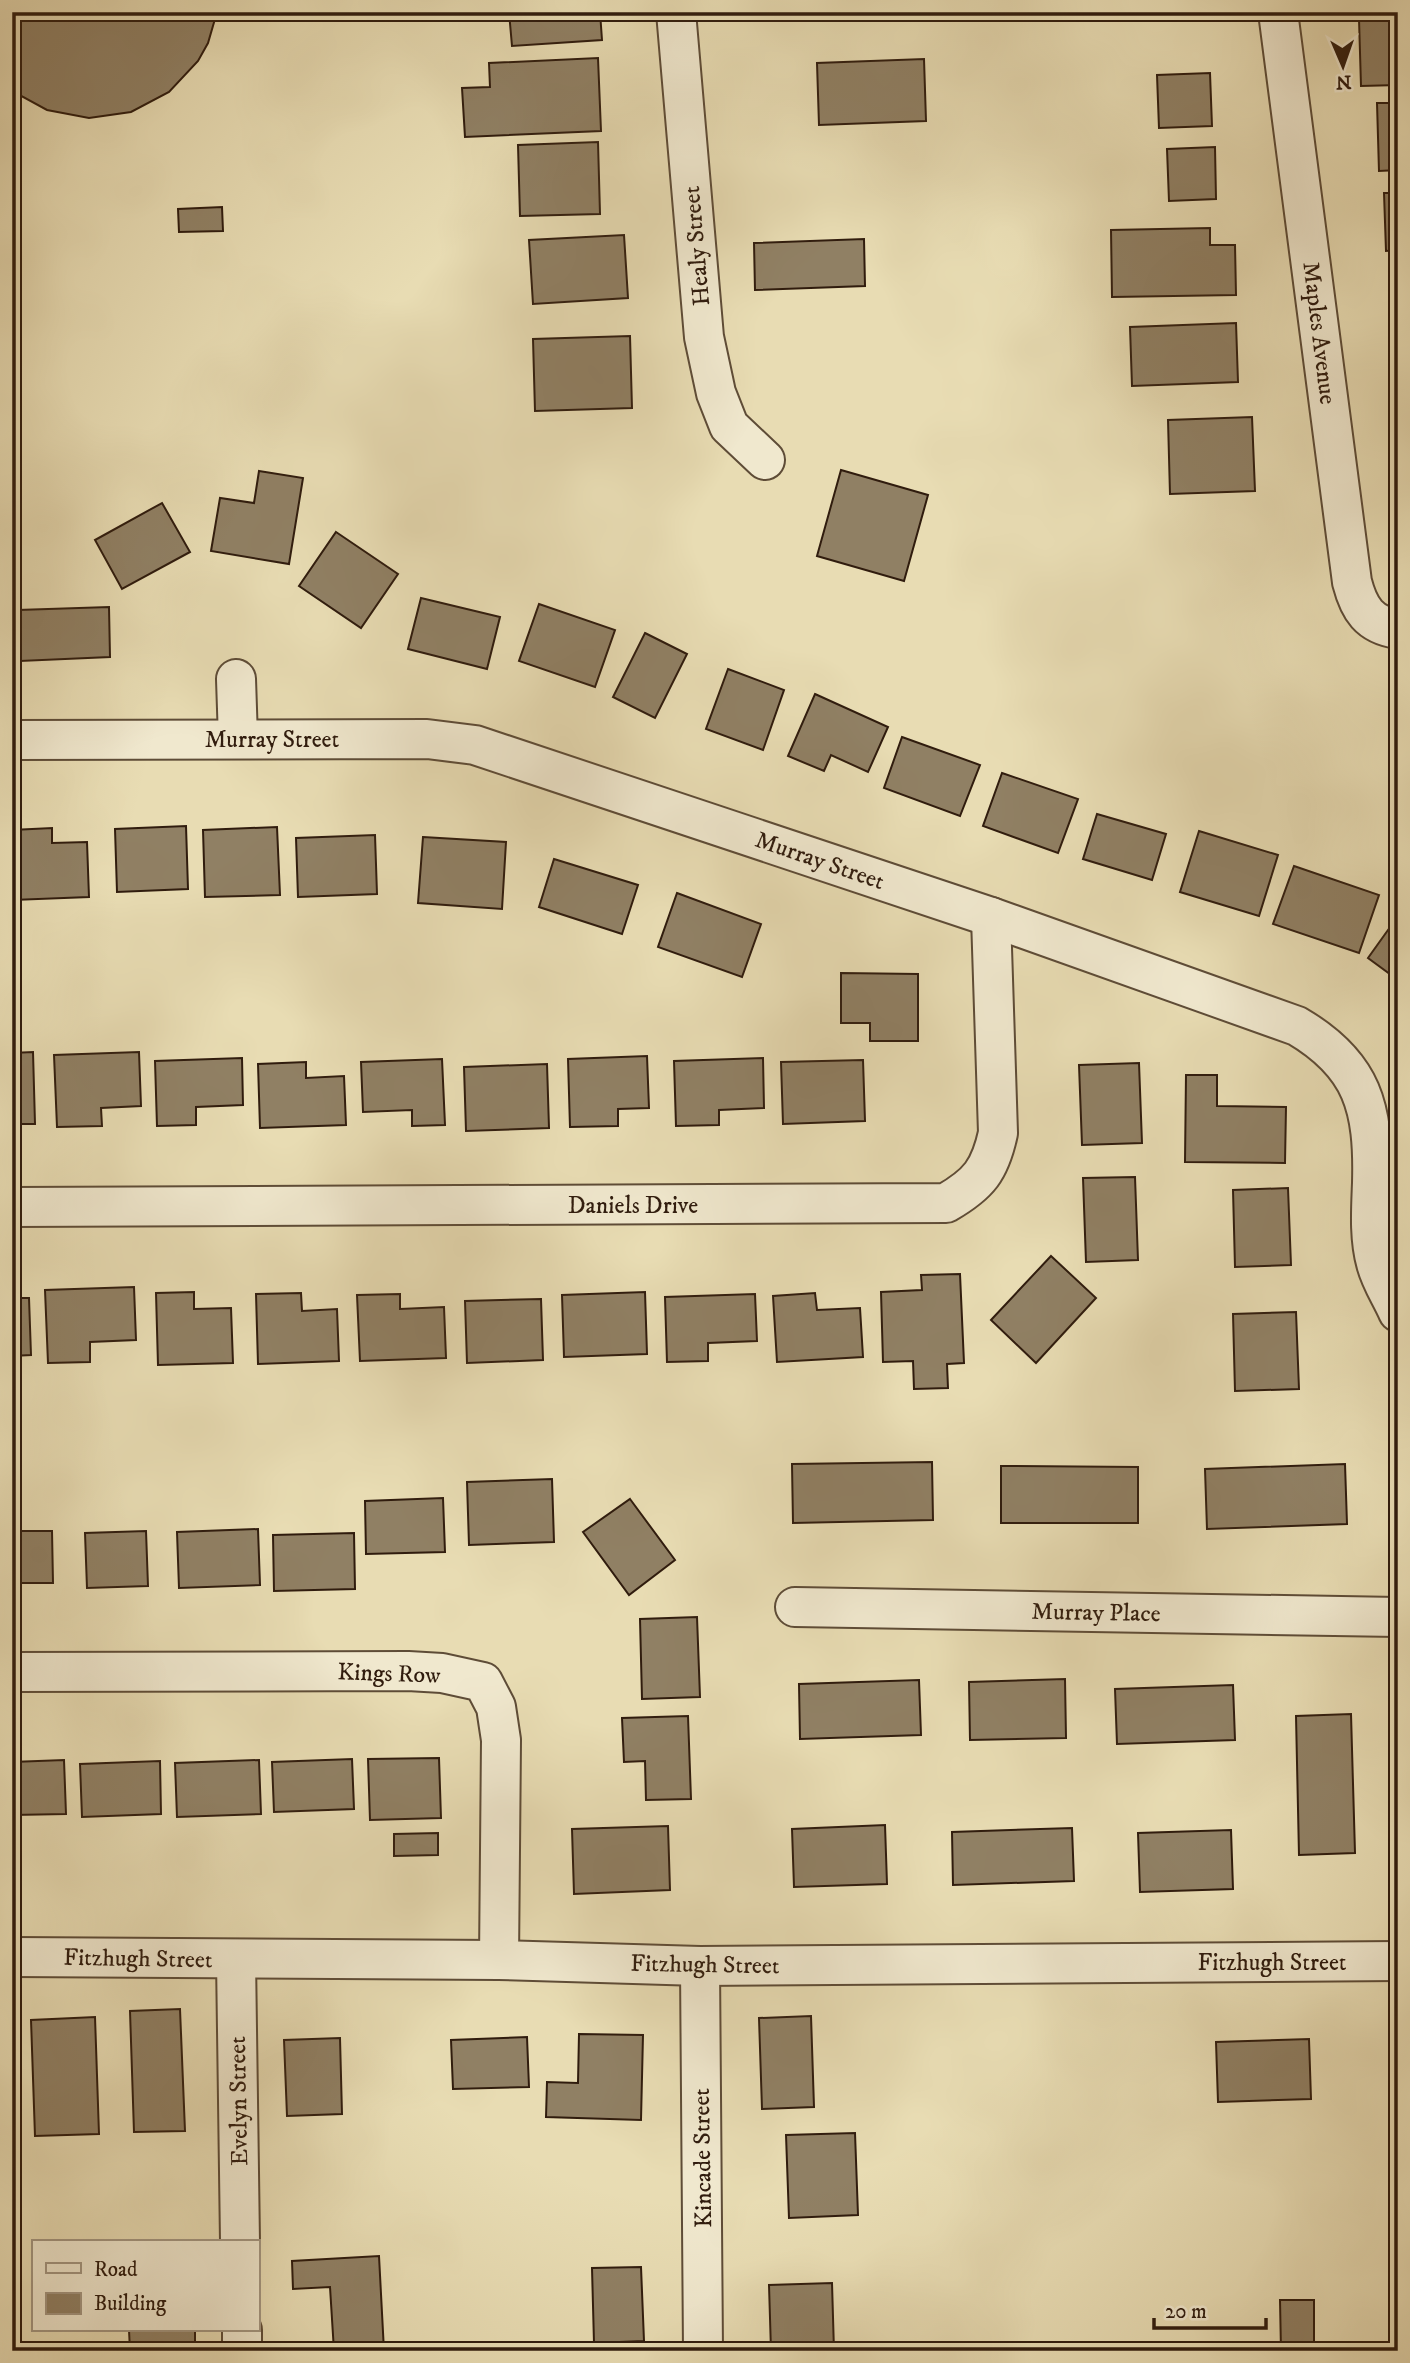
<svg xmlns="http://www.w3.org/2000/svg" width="1410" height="2363" viewBox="0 0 1410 2363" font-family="'IM FELL DW Pica',serif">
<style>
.building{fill:#908064;stroke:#301c0e;stroke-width:2}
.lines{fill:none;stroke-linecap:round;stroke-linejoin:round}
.street-casing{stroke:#5e4c37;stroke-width:42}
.street{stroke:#f0e8ce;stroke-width:38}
.labels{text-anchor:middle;stroke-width:5;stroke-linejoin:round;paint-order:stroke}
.street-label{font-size:24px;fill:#301c0e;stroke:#f0e8ce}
</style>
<rect width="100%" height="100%" fill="#e8dcb3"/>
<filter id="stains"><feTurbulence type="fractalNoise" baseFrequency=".00286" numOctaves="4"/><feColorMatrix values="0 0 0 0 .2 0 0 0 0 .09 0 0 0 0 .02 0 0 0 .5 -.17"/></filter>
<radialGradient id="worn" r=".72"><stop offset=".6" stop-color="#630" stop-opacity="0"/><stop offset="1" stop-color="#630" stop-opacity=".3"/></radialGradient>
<g class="building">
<path d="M12,12h205l-9,31 -10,18 -29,31 -38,20 -42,6 -42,-8 -35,-19z"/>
<path d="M509,12h91l2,28 -90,6z"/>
<path d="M1398,17v68l-37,1 -2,-67z"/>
<path d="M598,58l3,73 -136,6 -3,-49 28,-1 -1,-24z"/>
<path d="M924,59l2,62 -107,4 -2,-62z"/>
<path d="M1210,73l2,53 -53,2 -2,-53z"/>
<path d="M1377,103h21v67l-19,1z"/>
<path d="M598,142l2,72 -80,2 -2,-71z"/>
<path d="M1215,147l1,52 -47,2 -2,-52z"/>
<path d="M1384,193h14v57l-12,1z"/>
<path d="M222,207l1,24 -44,1 -1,-23z"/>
<path d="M1210,228v17h25l1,50 -124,2 -1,-67z"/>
<path d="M624,235l4,63 -95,6 -4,-64z"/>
<path d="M864,239l1,47 -110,4 -1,-47z"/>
<path d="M1236,323l2,59 -106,4 -2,-59z"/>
<path d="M630,336l2,72 -97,3 -2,-72z"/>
<path d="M1252,417l3,74 -85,3 -2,-74z"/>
<path d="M841,470l87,25 -24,86 -87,-25z"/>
<path d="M259,471l44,7 -14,86 -78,-13 9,-53 34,5z"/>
<path d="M162,503l28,49 -68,37 -27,-49z"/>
<path d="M336,532l62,42 -37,54 -62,-42z"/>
<path d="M421,598l79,19 -13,52 -79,-20z"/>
<path d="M539,604l76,26 -20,57 -76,-26z"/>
<path d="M109,607l1,50 -90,4 -2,-51z"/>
<path d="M645,633l42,21 -32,64 -42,-21z"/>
<path d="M728,669l56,21 -21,60 -57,-21z"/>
<path d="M815,694l73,33 -20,45 -37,-17 -7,16 -36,-15z"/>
<path d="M902,737l78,28 -20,51 -76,-28z"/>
<path d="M1002,773l76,26 -20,54 -75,-27z"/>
<path d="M1097,814l69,20 -14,46 -69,-21z"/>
<path d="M186,826l2,63 -71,3 -2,-63z"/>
<path d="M277,827l3,68 -75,2 -2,-67z"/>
<path d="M52,828v15l35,-1 2,55 -76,3 -1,-70z"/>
<path d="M1199,831l79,24 -19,61 -79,-24z"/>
<path d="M375,835l2,59 -79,3 -2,-59z"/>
<path d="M423,837l83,5 -4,67 -84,-6z"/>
<path d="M554,859l84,26 -16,49 -83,-27z"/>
<path d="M1294,866l85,29 -20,58 -86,-29z"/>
<path d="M677,893l84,31 -19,53 -84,-30z"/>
<path d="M1398,916v64l-30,-22z"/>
<path d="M841,973l77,1v67h-48v-18h-29z"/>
<path d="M33,1052l2,72h-23v-71z"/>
<path d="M139,1052l2,54 -40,2 1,18 -45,1 -3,-72z"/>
<path d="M647,1056l2,52 -31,1v17l-48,1 -2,-68z"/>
<path d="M242,1058l1,47 -47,2v18l-39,1 -2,-65z"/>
<path d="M763,1058l1,50 -45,2v15l-43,1 -2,-65z"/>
<path d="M442,1059l3,66 -33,1v-16l-49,2 -2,-50z"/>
<path d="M863,1060l2,61 -82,3 -2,-62z"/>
<path d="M306,1062v16l38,-2 2,49 -86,3 -2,-64z"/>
<path d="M1139,1063l3,80 -60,2 -3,-80z"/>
<path d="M547,1064l2,64 -83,3 -2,-64z"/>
<path d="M1186,1075h31v31l69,1 -1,56 -100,-1z"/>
<path d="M1135,1177l3,83 -52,2 -3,-84z"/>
<path d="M1288,1188l3,77 -56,2 -2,-77z"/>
<path d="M1051,1256l45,42 -60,65 -45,-43z"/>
<path d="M960,1274l4,89 -17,1 1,24 -34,1 -1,-28 -30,1 -2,-70 41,-2 -1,-15z"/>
<path d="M134,1287l2,53 -46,2v20l-42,1 -3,-73z"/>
<path d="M194,1292v17l37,-1 2,55 -75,2 -2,-72z"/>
<path d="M645,1292l2,62 -83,3 -2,-62z"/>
<path d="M301,1293l1,18 35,-2 2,52 -81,3 -2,-70z"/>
<path d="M815,1293l2,17 43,-2 3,49 -86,5 -4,-66z"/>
<path d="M400,1294v15l44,-2 2,51 -86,3 -3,-66z"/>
<path d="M755,1294l2,47 -49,2v18l-41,1 -2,-65z"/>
<path d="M12,1298h17l2,57 -19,1z"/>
<path d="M541,1299l2,61 -76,3 -2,-62z"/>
<path d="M1296,1312l3,77 -64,2 -2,-77z"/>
<path d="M932,1462l1,58 -140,3 -1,-59z"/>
<path d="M1345,1464l2,60 -140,5 -2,-60z"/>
<path d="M1001,1466l137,1v56h-137z"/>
<path d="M552,1479l2,63 -85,3 -2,-63z"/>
<path d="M443,1498l2,54 -79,2 -1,-53z"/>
<path d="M630,1499l45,61 -46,35 -46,-63z"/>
<path d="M258,1529l2,56 -81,3 -2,-56z"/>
<path d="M12,1531h40l1,52h-41z"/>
<path d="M146,1531l2,55 -61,2 -2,-55z"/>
<path d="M354,1533l1,56 -81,2 -1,-56z"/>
<path d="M697,1617l3,80 -58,2 -2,-80z"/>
<path d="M1065,1679l1,59 -96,2 -1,-58z"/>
<path d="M919,1680l2,55 -121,4 -1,-55z"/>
<path d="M1233,1685l2,55 -118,4 -2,-55z"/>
<path d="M1351,1714l4,139 -56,2 -3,-139z"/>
<path d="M688,1716l3,83 -45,1 -1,-39 -21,1 -2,-44z"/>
<path d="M439,1758l2,60 -71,2 -2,-61z"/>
<path d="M352,1759l2,50 -80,3 -2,-50z"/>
<path d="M64,1760l2,54 -54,1v-53z"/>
<path d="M259,1760l2,54 -84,3 -2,-54z"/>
<path d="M160,1761l1,53 -79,3 -2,-53z"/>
<path d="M885,1825l2,59 -93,3 -2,-58z"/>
<path d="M668,1826l2,64 -96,4 -2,-65z"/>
<path d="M1072,1828l2,53 -121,4 -1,-53z"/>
<path d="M1231,1830l2,59 -93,3 -2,-59z"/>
<path d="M438,1833v22l-44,1v-22z"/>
<path d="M180,2009l5,122 -51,1 -4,-121z"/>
<path d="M811,2016l3,91 -52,2 -3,-91z"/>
<path d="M95,2017l4,117 -64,2 -4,-116z"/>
<path d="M579,2034l64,1 -2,85 -95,-3 1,-35 31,1z"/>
<path d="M527,2037l2,50 -76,2 -2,-49z"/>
<path d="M340,2038l2,76 -55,2 -3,-76z"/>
<path d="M1309,2039l2,60 -93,3 -2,-60z"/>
<path d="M855,2133l3,82 -69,3 -3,-83z"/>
<path d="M379,2256l5,95h-50l-4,-64 -37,2 -1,-28z"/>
<path d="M641,2267l3,74 -50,2 -2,-75z"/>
<path d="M832,2283l2,68h-63l-2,-66z"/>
<path d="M1280,2300h34v51h-33z"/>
<path d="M129,2330h66v21h-65z"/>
</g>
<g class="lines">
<g class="street-casing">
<g id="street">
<path d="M676,12l28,325 12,56 13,33 36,34"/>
<path d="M1278,12l74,570c7,27 17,43 46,47"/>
<path d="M236,679l2,60"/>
<path d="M12,740l415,-1 48,6 516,172 306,109c66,39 77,82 75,157 -1,26 -3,55 4,80 4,17 15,33 22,49"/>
<path d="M12,1207l934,-4c33,-19 44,-33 52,-70l-7,-216"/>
<path d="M795,1607l603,10"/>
<path d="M12,1672l396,-1 34,2 41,9 13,25 5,33 -2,220"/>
<path d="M12,1957l487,3 201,6 698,-5"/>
<path d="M236,1959l4,283"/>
<path d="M700,1966l3,385"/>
<path d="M242,2330v21"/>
</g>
</g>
<use href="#street" class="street"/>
</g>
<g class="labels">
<g class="street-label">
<text transform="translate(696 246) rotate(-95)" y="8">Healy Street</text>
<text transform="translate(1320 333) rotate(83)" y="8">Maples Avenue</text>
<text x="272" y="747">Murray Street</text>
<text transform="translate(820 860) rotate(19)" y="8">Murray Street</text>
<text x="633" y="1213">Daniels Drive</text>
<text transform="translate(1096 1612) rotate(1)" y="8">Murray Place</text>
<text transform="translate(389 1673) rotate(2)" y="8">Kings Row</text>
<text transform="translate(138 1958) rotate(1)" y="8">Fitzhugh Street</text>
<text x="1272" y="1970">Fitzhugh Street</text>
<text transform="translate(705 1964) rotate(1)" y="8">Fitzhugh Street</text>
<text transform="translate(238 2101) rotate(-91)" y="8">Evelyn Street</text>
<text transform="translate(702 2158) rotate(-91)" y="8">Kincade Street</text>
</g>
</g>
<rect width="1410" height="2363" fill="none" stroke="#e8dcb3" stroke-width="42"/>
<rect x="14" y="14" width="1382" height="2335" fill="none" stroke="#301c0e" stroke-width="3.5"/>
<rect x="21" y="21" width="1368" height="2321" fill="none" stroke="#301c0e" stroke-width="2"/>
<rect x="32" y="2240" width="228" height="91" fill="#f0e8ce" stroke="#a39681" stroke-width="2"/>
<rect x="46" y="2263" width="35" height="10" fill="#f0e8ce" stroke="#a39681" stroke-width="2"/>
<text x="94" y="2276" font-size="21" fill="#301c0e">Road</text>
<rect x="46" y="2293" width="35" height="21" fill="#908064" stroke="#a39681" stroke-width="2"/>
<text x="94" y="2310" font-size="21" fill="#301c0e">Building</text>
<g transform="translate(1343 66) rotate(178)" stroke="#f0e8ce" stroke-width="5" paint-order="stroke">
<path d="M0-5L12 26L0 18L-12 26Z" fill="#301c0e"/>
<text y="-10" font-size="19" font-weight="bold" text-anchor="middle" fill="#301c0e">N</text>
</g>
<path d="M1154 2318v10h112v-10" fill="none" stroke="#301c0e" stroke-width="3.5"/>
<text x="1165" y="2318" font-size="21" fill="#301c0e" stroke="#f0e8ce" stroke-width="5" paint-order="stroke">20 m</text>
<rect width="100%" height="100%" filter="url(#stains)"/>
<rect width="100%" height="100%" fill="url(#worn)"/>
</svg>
